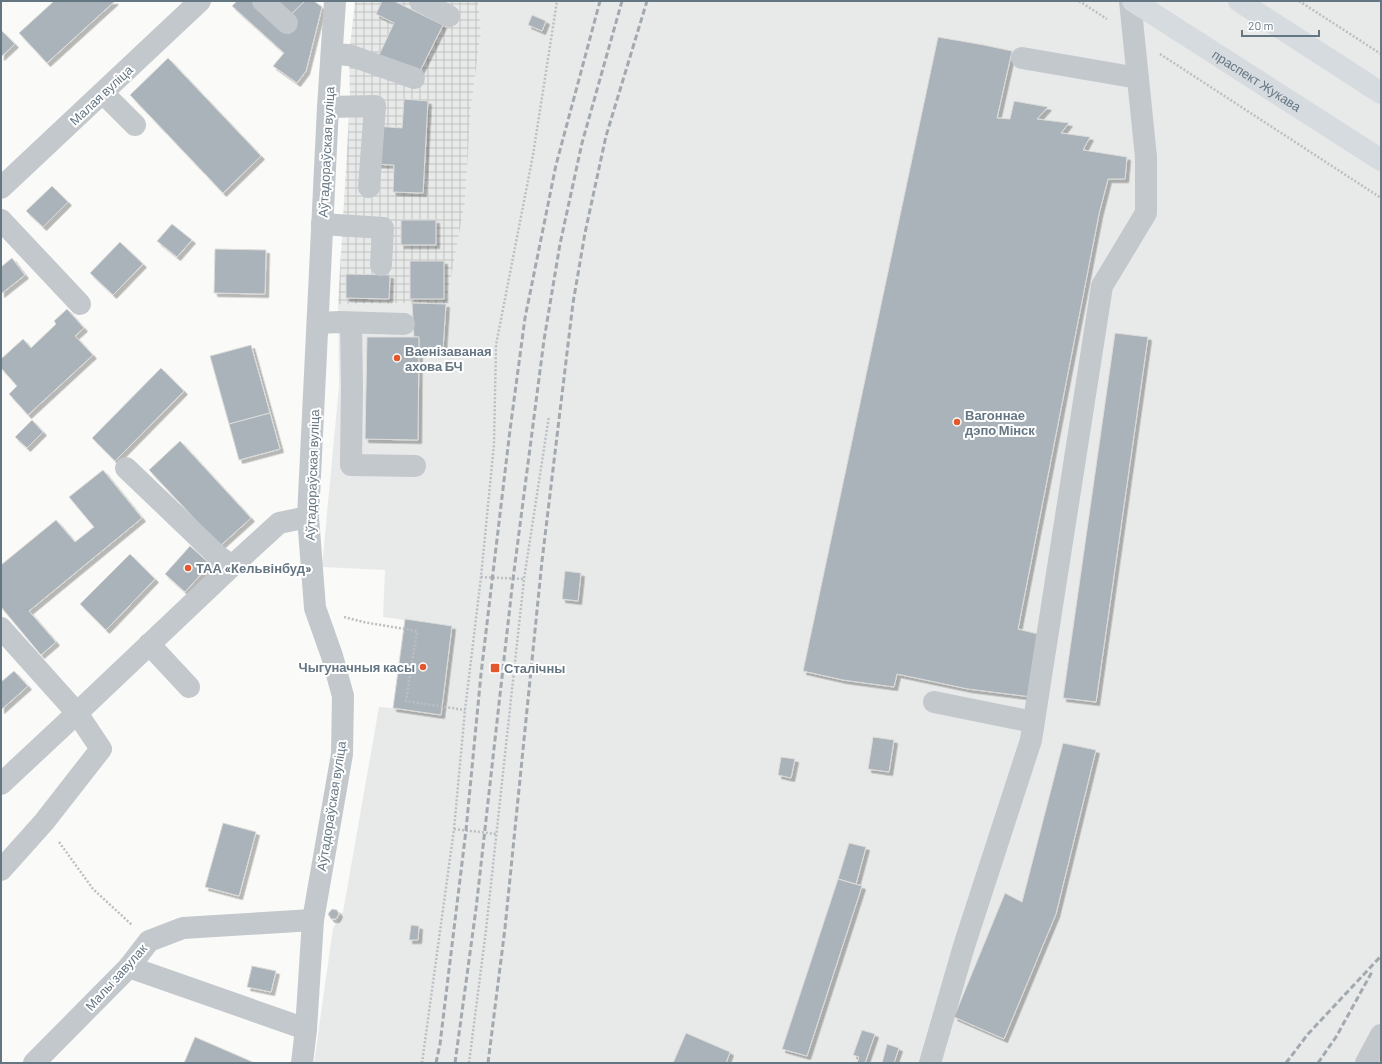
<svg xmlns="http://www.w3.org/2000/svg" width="1382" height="1064" viewBox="0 0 1382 1064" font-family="Barlow,sans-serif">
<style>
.built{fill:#e8e9e9}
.industrial{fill:url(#industrial-grid)}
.building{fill:#aab3b9;stroke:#dcdcda;filter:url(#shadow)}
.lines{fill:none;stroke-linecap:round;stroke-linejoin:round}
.path{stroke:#bbbfc2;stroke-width:2.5;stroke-dasharray:2 2;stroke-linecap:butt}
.minor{stroke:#c3c8cc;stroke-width:22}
.major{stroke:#d6dbdf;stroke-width:22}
.rail{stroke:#a2aab0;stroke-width:3;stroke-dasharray:6 3;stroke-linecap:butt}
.poi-dot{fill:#e4572e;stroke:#fff;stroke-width:1.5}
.labels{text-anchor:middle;stroke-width:4;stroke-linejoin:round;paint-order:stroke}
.street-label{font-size:13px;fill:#657683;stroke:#fff}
.poi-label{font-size:13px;font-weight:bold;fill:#657683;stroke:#fff;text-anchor:start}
</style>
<defs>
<pattern id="industrial-grid" width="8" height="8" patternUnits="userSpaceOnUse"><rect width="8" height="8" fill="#e8e9e9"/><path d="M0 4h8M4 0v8" fill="none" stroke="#c0c1c2"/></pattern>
<filter id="shadow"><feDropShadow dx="3.5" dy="3.5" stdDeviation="0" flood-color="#0004"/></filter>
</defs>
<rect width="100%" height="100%" fill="#fafaf8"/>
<path class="built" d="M478,1h903v1062h-1067l19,-135 10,-16 36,-205 14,1 12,-88 -22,-3 2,-47 -63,-3 17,-181 -1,-82 74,-1 34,1 19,-101 6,-97 10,-73z"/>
<path class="industrial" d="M355,1h123l3,32 -10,73 -6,97 -19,101 -34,-1 -74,1 12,-205 -1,-44z"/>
<g class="building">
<path d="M54,1h61l-68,62 -28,-30z"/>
<path d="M237,1h16l36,33 4,-11 -5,-6 17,-16h9l8,6 -16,64 -9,12 -24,-17 11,-13 -52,-47z"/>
<path d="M273,1h32l-17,16z"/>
<path d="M382,1h12l49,24 -25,50 -39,-20 15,-32 -18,-9z"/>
<path d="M532,15l14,6 -4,10 -14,-6z"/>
<path d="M1,30l14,14 -14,13z"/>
<path d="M938,37l46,8 28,6 -15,67 13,1 4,-18 34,6 -11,12 32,4 -8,10 29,4 -7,13 44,7 -2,22h-17l-9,35 -81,415 24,6 -10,62 -64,-8 -71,-15 -3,13 -51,-7 -40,-9z"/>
<path d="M168,58l93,98 -38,37 -93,-98z"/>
<path d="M404,99l24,2 -5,92 -30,-1 1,-27 -21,-1 2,-38 27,2z"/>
<path d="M52,186l16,16 -25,25 -17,-16z"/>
<rect x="401" y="220" width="35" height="25"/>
<path d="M172,224l20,16 -15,17 -20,-16z"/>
<path d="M120,242l23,22 -30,31 -23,-22z"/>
<path d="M215,249l51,1 -1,44 -51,-1z"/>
<path d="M12,258l13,17 -24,19v-27z"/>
<rect x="410" y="261" width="34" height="38"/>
<path d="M346,274l44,1 -1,24 -43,-1z"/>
<path d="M412,303l34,1 -3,45h-24v-12h-5z"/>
<path d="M67,309l17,19 -9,8 18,19 -65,60 -19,-21 8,-8 -16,-18v-9l22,-20 8,9 25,-24 -2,-3z"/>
<path d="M1115,333l33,4 -52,365 -33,-4z"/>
<path d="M367,337h52l-1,103 -53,-1z"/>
<path d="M251,345l19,68 -41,11 -19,-68z"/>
<path d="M161,368l23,23 -69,70 -23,-23z"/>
<path d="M270,413l10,36 -41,11 -10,-36z"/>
<path d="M32,420l11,12 -16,16 -12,-11z"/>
<path d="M180,441l71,77 -31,28 -71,-76z"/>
<path d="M103,470l39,48 -113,93 27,31 -15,13 -40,-48v-42l55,-45 19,22 19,-15 -25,-30z"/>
<path d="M190,546l20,18 -25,28 -20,-18z"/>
<path d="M130,554l25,25 -49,51 -26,-26z"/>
<path d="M565,571l16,2 -3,28 -16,-2z"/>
<path d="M405,619l47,7 -11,89 -48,-7z"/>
<path d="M14,671l14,15 -27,24v-28z"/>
<path d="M873,737l21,3 -5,32 -21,-3z"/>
<path d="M1063,743l33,7 -40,164 -52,125 -50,-22 51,-124 17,9z"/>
<path d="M781,757l14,2 -4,19 -13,-3z"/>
<path d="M223,823l33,9 -17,64 -34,-9z"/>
<path d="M849,843l17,4 -10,37 -18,-5z"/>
<path d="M838,879l24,7 -55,170 -25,-7z"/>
<path d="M332,909l5,1 2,4 -3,5h-5l-3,-5z"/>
<path d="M411,925l8,1 -1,14h-9z"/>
<path d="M252,966l24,5 -5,21 -24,-5z"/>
<path d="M862,1030l13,4 -10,29h-8l2,-6 -6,-2z"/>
<path d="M686,1033l44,19 -4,11h-53z"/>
<path d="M195,1037l60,26h-71z"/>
<path d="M887,1044l12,4 -5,15h-12z"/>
</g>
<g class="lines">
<g class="path">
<path d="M1079,1l28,18"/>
<path d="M1299,1l82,53"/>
<path d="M1160,54l221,144"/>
<path d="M481,577l43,2"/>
<path d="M344,617l19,5 54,9 -11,70 59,9"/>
<path d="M454,829l42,5"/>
<path d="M59,842l34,47 39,36"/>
<path d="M422,1063l32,-234 11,-119 16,-133 13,-133 2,-99 37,-190 24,-154"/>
<path d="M469,1063l17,-133 38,-351 25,-163"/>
</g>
<g class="minor">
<path d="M263,1l24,22"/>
<path d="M420,1l29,15"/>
<path d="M332,54l17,1 65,23"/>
<path d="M1022,58l116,20"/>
<path d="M103,93l32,32"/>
<path d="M328,107l47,-1 -6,81"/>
<path d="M1,188l199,-187"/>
<path d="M1,220l79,84"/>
<path d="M322,224l61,4 -2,37"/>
<path d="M318,323l21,-1 65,2"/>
<path d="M351,323l1,63 -1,79 64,1"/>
<path d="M126,468l92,88 14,10"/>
<path d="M1,628l76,85 155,-147 47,-43 29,-6"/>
<path d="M149,644l40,43"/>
<path d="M934,702l99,20"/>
<path d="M1,784l76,-71 24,36 -57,73 -43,48"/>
<path d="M129,967l177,62"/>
<path d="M34,1063l95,-96 20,-26 34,-13 130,-8"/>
<path d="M302,1063l4,-34 7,-109 29,-166 1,-58 -11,-40 -17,-48 -7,-91 20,-410 7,-106"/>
<path d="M930,1063l34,-117 67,-206 71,-454 44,-73v-56l-16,-156"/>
<path d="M1366,1063l15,-28"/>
</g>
<g class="major">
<path id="s1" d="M1133,1l248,159"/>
<path d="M1239,1l142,92"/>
</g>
<g class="rail">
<path d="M436,1063l4,-19 26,-214 15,-156 29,-244 15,-112 31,-153 44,-164"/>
<path d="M455,1063l21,-154 37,-330 31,-239 16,-96 22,-101 40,-142"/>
<path d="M488,1063l17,-135 37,-367 31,-258 12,-70 21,-97 41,-135"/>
<path d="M1286,1063l22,-29 73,-78"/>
<path d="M1318,1063l18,-26 37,-67"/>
</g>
</g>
<g class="poi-dot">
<circle cx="397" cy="358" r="4"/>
<circle cx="957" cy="422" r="4"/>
<circle cx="188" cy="568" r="4"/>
<circle cx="423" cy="667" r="4"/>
<rect x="490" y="663" width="10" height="10" rx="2"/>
</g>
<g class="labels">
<g class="street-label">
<text dy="5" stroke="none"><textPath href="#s1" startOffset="147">праспект Жукава</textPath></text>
<text transform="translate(101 95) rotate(-43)" y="5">Малая вуліца</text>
<text transform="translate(326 152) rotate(-87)" y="5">Аўтадораўская вуліца</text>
<text transform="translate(312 475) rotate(-88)" y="5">Аўтадораўская вуліца</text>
<text transform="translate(331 806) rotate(-81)" y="5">Аўтадораўская вуліца</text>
<text transform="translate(116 977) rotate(-48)" y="5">Малы завулак</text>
</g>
<g class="poi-label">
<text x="405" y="356">Ваенізаваная<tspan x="405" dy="15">ахова БЧ</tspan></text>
<text x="965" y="420">Вагоннае<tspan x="965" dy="15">дэпо Мінск</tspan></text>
<text x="196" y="573">ТАА «Кельвінбуд»</text>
<text x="415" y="672" text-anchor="end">Чыгуначныя касы</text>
<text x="504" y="673">Сталічны</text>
</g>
</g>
<rect width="1382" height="1064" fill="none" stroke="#657683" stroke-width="4"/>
<path d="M1242 30v6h77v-6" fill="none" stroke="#657683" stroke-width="2"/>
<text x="1248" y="30" font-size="12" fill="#657683" stroke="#ffffff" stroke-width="3" paint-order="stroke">20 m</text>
</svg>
